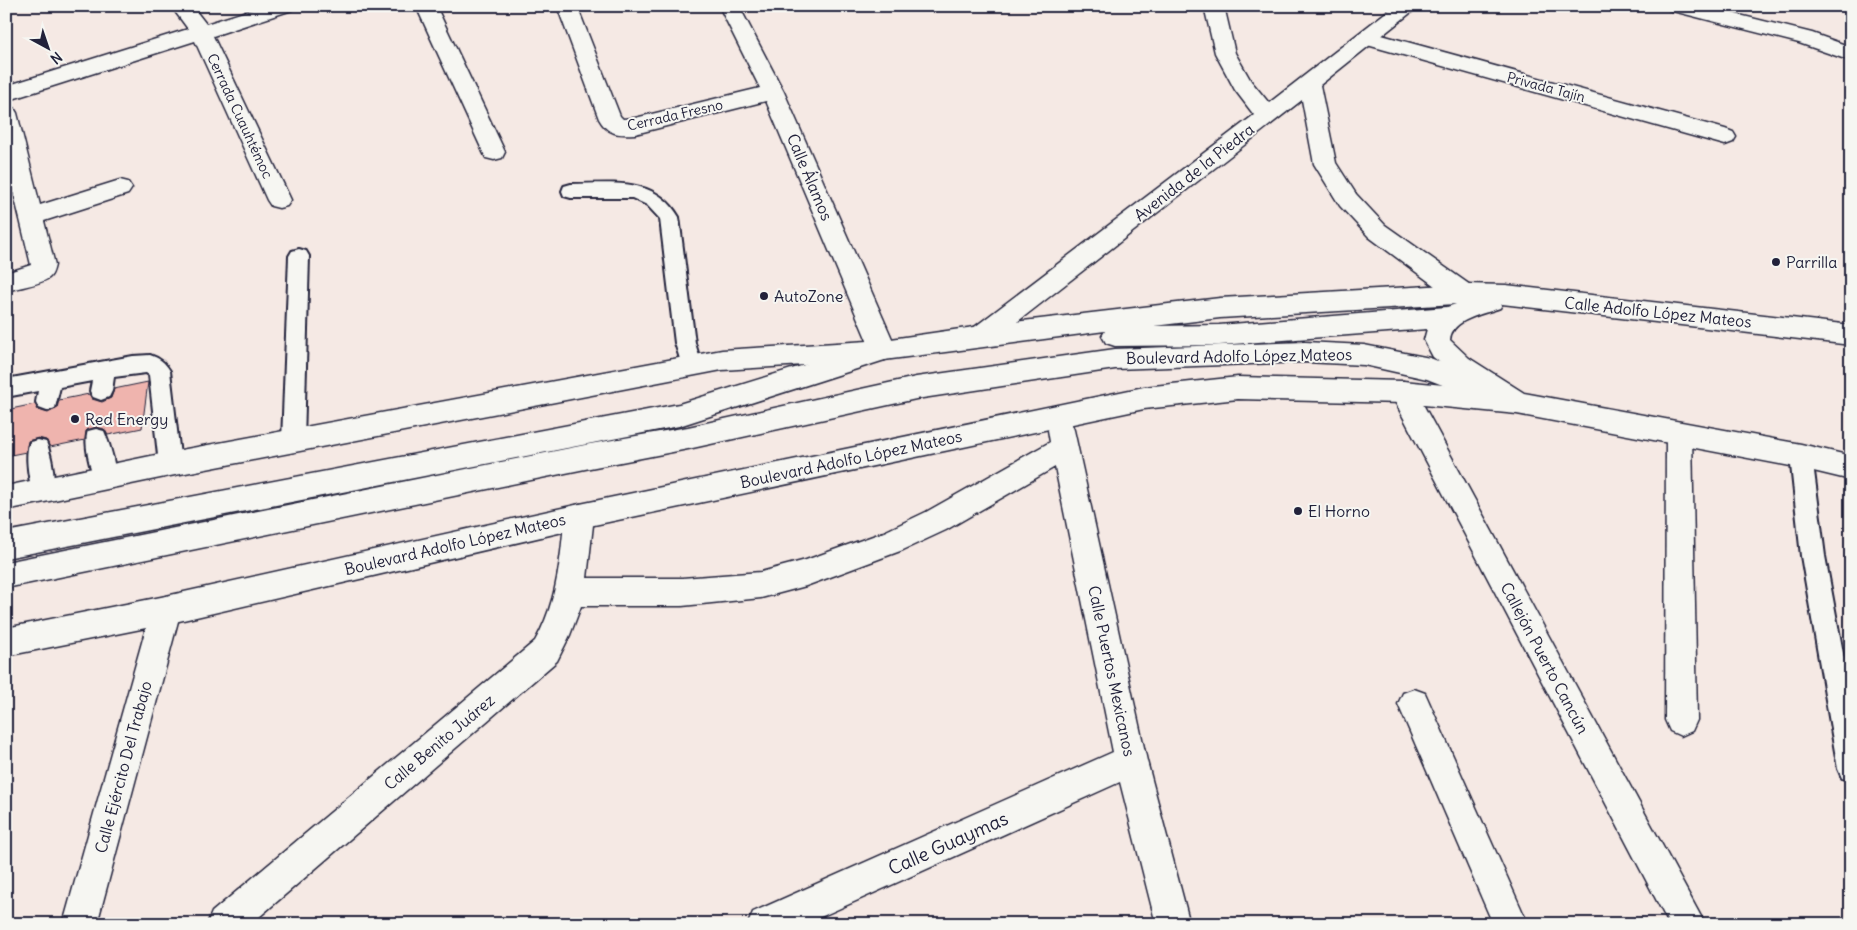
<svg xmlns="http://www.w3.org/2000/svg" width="1857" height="930" viewBox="0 0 1857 930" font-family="Delius,sans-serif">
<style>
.building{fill:#efb4ae;stroke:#22223b}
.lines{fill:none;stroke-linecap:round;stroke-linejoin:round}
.service-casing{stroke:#22223b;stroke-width:4}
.minor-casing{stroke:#22223b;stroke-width:3}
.tertiary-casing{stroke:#22223b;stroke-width:3}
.secondary-casing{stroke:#22223b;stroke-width:3}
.primary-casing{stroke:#22223b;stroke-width:3}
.service{fill:#f6f6f2;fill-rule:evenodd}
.minor{fill:#f6f6f2;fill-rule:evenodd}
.tertiary{fill:#f6f6f2;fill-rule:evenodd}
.secondary{fill:#f6f6f2;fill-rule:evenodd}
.primary{fill:#f6f6f2;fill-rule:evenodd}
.poi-dot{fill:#22223b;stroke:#f6f6f2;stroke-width:2}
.labels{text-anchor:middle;stroke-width:4;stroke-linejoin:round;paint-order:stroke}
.far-street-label{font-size:14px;fill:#22223b;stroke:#f6f6f2}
.street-label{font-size:16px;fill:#22223b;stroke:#f6f6f2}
.poi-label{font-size:16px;fill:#22223b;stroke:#f6f6f2;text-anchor:start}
.near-street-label{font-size:19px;fill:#22223b;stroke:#f6f6f2}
</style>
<rect width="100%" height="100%" fill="#f5e9e4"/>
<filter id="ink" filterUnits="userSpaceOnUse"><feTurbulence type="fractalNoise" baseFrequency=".02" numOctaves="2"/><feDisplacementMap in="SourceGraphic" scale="10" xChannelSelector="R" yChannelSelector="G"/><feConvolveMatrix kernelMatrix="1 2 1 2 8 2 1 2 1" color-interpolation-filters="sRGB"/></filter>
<g filter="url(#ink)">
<path class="building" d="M148,382l-6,46 -34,7 -4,-6 -8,-2 -10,4 -1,9 -35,7 -4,-7 -8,-2 -10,3 -2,11 -20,4v-46l29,-6 3,6 10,3 9,-5 2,-8 30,-6 3,5 10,3 9,-4 3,-9z"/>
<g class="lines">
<g class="service-casing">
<g id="service">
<path d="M571,184c40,0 84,-8 108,33l16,126 7,23 -4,6 -7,3 -7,-3 -9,-29 -15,-124 -13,-14 -15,-7h-61l-7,-2 -2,-5 2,-5z"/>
<path d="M299,249l7,2 3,5 -5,185 -3,7 -8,2 -8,-2 -3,-7 7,-185 3,-5z"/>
<path d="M150,355c9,3 15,7 20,16l11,93 -3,7 -8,3 -8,-3 -3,-7 -10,-89 -3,-2 -32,4 -2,14 -3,6 -8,3 -8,-3 -3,-6 2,-10 -32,6 -5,21 -8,3 -8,-3 -3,-6 2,-11 -32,6v-18l127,-23z"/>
<path d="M96,429l8,2c6,14 15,41 9,54l-8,3 -8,-3c-6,-12 -14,-42 -9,-54z"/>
<path d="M38,440l8,2c6,14 11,42 5,55l-8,3 -8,-3c-6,-12 -11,-43 -5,-55z"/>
<path d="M1801,446l8,3 3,7 13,100 26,140v86l-9,-4 -4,-9 -37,-213 -11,-100 3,-7z"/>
</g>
</g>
<g class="minor-casing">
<g id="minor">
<path d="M171,6h21l14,18 57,-18h32l-3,4 -79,26 78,164 -4,6 -8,2 -8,-2 -4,-6 -72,-159 -189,60v-15l182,-57z"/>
<path d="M416,6h20l69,146 -3,6 -8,2 -8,-2 -3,-6z"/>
<path d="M557,6h20l43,110 3,3 12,-1 125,-30 -41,-82h20l45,86 113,258 -4,7 -9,3 -9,-3 -4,-7 -105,-249 -131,33c-17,1 -27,1 -36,-15z"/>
<path d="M1666,6h37l109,27 39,14v14l-52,-18 -130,-33z"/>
<path d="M1367,31l358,98 8,3 3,5 -3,5 -8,3 -365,-102 -3,-5 3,-5z"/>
<path d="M6,106l8,2 3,5 23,92 80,-25 8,2 4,6 -4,6 -84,27 11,44c-1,4 -2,9 -5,12 -7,7 -33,11 -44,14v-18l25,-8 -25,-104z"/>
<path d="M1403,381l9,3 293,540h-36l-279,-532 4,-8z"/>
<path d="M1061,419l10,3 3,8 73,331 43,163h-34l-36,-142 -315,142h-57l5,-12 360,-160 -58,-285 -109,63 -43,20 -97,36 -45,12 -79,8h-101l-11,29 -13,26 -306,263h-44l5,-12 323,-271c16,-28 22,-57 26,-89 2,-15 2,-31 9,-45l10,-3 10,3 4,9 -7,62h95l79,-6 45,-12 78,-28 42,-20 124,-70 -2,-12 3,-8z"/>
<path d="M1679,422l10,3 3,8 5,287 -5,11 -11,5 -11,-5 -5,-11 1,-287 3,-8z"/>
<path d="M166,596l11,4 4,10 -84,314h-34l88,-314 4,-10z"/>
<path d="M1414,689l11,4 103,231h-35l-95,-220 5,-11z"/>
</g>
</g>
<g class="tertiary-casing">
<path id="tertiary" d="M1204,6h20l11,47 16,28 18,22 125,-97h23l-3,4 -94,75 16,78 20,31 29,31 88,62 3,7 -3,7 -9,3 -9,-3 -86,-64 -29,-31 -26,-42 -12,-64 -312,243 -9,3 -9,-3 -4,-7 4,-7 282,-214 -19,-25 -20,-37z"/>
</g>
<g class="secondary-casing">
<g id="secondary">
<path d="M882,341l9,3 4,7 -4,7 -212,68 -673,132v-26l673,-128z"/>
<path d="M1305,342l59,3 66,13 81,31 4,8 -4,8 -9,3 -75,-29 -63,-14 -59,-3 -190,7 -199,30 -228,50 -98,19 -584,120v-26l584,-118 98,-17 228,-50 199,-28z"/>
</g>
</g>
<g class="primary-casing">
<path id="primary" d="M1464,284l42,1 345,40v20l-349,-41 -2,4c-16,6 -49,11 -50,32l19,18 55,35 277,51 50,12v24l-50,-12 -284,-54 -114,-11 -165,-4 -94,10 -564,119 -414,96 -160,32v-28l160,-32 414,-92 564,-117 94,-10 165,4 71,7 -41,-31 -9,-17 3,-11 -208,16 -104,1 -9,-3 -4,-7 3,-5 -221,29 -162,10 -552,106 -164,34v-24l164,-34 552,-102 162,-10 97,-14 239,-28zM1456,304l-9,3 -228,18 -65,1 66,-8z"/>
</g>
<use href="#service" class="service"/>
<use href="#minor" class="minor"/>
<use href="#tertiary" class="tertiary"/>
<use href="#secondary" class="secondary"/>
<use href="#primary" class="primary"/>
</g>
</g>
<g class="poi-dot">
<circle cx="1776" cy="262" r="5"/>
<circle cx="764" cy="296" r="5"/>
<circle cx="75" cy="419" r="5"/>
<circle cx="1298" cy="511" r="5"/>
</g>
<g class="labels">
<g class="far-street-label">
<text transform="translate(1546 87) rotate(15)" y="5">Privada Tajín</text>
<text transform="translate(675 115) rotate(-13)" y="5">Cerrada Fresno</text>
<text transform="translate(240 116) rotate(65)" y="5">Cerrada Cuauhtémoc</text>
</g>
<g class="street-label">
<text transform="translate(1194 172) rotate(-38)" y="6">Avenida de la Piedra</text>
<text transform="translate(810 177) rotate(67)" y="6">Calle Álamos</text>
<text transform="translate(1658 312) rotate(6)" y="6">Calle Adolfo López Mateos</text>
<text transform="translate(1239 356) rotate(-1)" y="6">Boulevard Adolfo López Mateos</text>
<text transform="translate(851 459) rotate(-12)" y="6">Boulevard Adolfo López Mateos</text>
<text transform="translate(455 544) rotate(-13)" y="6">Boulevard Adolfo López Mateos</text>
<text transform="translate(1545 658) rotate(62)" y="6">Callejón Puerto Cancún</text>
<text transform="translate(1112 671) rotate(78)" y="6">Calle Puertos Mexicanos</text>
<text transform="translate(439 742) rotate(-40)" y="6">Calle Benito Juárez</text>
<text transform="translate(123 767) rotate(-75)" y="6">Calle Ejército Del Trabajo</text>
</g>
<g class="poi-label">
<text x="1786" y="268">Parrilla</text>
<text x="774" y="302">AutoZone</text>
<text x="85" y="425">Red Energy</text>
<text x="1308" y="517">El Horno</text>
</g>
<g class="near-street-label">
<text transform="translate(948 843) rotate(-24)" y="7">Calle Guaymas</text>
</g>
</g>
<rect width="1857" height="930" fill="none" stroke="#f6f6f2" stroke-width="25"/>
<rect x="12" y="12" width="1832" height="905" fill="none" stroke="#22223b" stroke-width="2" filter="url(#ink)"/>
<g transform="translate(48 48) rotate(140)" stroke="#f6f6f2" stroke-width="4" paint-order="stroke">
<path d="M0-4L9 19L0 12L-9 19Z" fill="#22223b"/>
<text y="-8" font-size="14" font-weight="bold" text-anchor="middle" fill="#22223b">N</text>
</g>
</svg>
